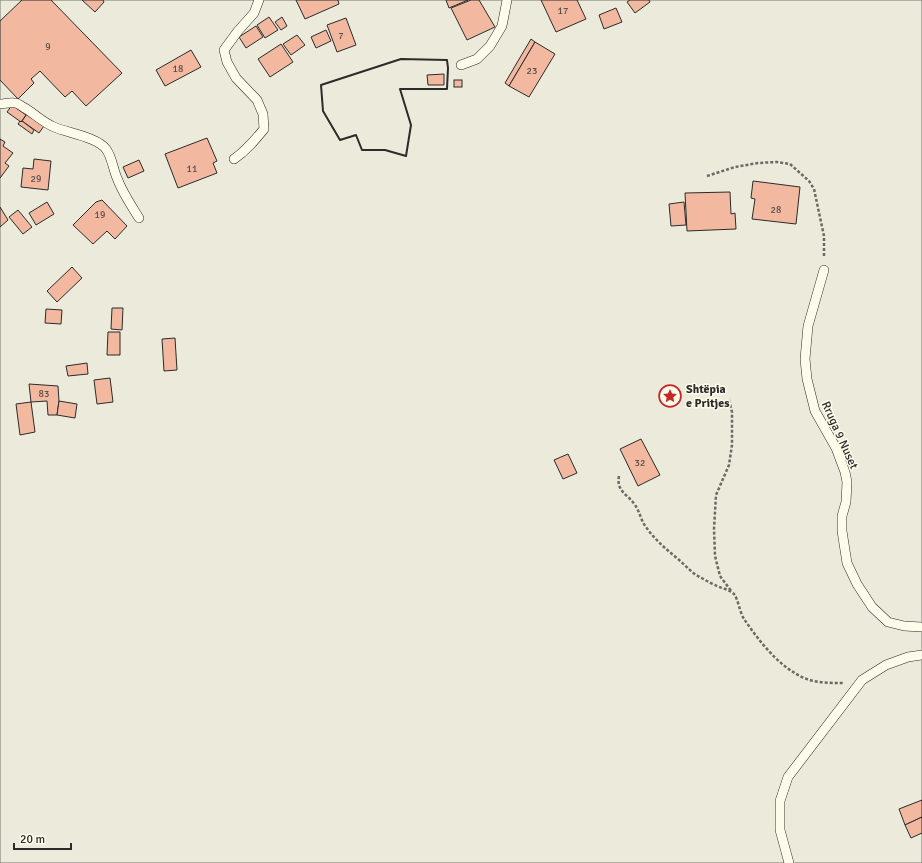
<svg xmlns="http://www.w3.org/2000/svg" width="922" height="863" viewBox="0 0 922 863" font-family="Signika,sans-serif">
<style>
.green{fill:#ecebdb;stroke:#74746e}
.building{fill:#f2b8a0;stroke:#2b2b2b}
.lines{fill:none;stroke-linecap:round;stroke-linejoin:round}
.lane-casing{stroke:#2b2b2b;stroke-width:10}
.path{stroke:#6a6964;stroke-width:2.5;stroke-dasharray:3 2;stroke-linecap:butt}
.lane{stroke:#fdfbea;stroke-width:9}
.wall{stroke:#2b2b2b;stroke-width:2}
.labels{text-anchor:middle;stroke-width:3;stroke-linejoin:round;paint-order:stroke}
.number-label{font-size:10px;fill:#5d4e48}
.poi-label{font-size:12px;font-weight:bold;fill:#2b2b2b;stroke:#fdfbea;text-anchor:start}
.street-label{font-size:12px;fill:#2b2b2b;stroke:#fdfbea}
</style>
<rect width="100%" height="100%" fill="#fdfbea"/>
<rect class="green" x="0" y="0" width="922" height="863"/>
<g class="building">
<path d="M22,0h29l71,73 -36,33 -14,-15 -7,6 -25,-26 -9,8 3,4 -16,16 -18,-19v-59z"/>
<path d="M82,0h21l1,2 -9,10z"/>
<path d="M296,0h42l1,4 -34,15z"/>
<path d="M446,0h22l-19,8z"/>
<path d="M471,0h8l16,27 -28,13 -16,-32z"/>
<path d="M541,0h36l9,19 -30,13z"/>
<path d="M630,0h19l1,2 -15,11 -8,-11z"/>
<path d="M616,8l6,14 -18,7 -5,-14z"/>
<path d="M269,17l9,13 -13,8 -8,-13z"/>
<path d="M282,17l5,9 -6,4 -6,-8z"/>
<path d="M346,18l10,27 -19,7 -10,-27z"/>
<path d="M256,26l7,11 -17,11 -7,-11z"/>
<path d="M326,30l5,11 -15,7 -5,-11z"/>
<path d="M297,35l8,10 -14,10 -8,-11z"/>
<path d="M531,39l4,3 -26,44 -4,-3z"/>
<path d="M535,42l20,12 -26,43 -20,-11z"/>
<path d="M281,44l12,18 -23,15 -12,-18z"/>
<path d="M191,50l10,17 -36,19 -9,-16z"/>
<path d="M444,74v11h-16l-1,-10z"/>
<rect x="454" y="80" width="8" height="7"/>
<path d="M12,105l14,10 -5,7 -14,-10z"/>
<path d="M27,114l17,12 -5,7 -17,-12z"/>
<path d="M20,121l1,1 1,-1 12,9 -2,4 -14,-10z"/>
<path d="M207,138l10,23 -4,2 4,10 -39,15 -13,-34z"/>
<path d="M0,139l5,3 -2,4 10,7 -8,10 4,3 -9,12z"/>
<path d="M34,159l17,2 -3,29 -27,-3 2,-19 10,1z"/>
<path d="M139,160l5,11 -16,7 -5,-11z"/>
<path d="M753,181l47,6 -4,37 -44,-5 3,-20 -4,-1z"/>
<path d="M730,192l1,22 4,-1 1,16 -49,2 -2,-38z"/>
<path d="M102,200l25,26 -12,13 -8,-8 -14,13 -20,-19 23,-23z"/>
<path d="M47,202l7,12 -18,11 -7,-12z"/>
<path d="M684,202l2,23 -15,1 -2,-22z"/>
<path d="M0,207l8,13 -8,7z"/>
<path d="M18,210l14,17 -9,7 -14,-17z"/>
<path d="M72,267l10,11 -25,24 -10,-11z"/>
<path d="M112,308h11l-1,22 -11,-1z"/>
<path d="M46,309l16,1 -1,14 -16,-1z"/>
<path d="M108,332h12v23h-13z"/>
<path d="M175,338l2,32 -13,1 -2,-32z"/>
<path d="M87,363l1,11 -20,2 -2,-10z"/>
<path d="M110,378l3,24 -16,2 -3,-24z"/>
<path d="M29,384l29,2 1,15 -2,14h-9l-1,-14 -16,1z"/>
<path d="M59,401l18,3 -2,14 -18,-3z"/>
<path d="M31,402l4,30 -15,3 -4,-31z"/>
<path d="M641,439l19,36 -22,11 -18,-37z"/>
<path d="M568,454l9,19 -14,6 -9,-19z"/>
<path d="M922,800v17l-17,8 -6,-16z"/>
<path d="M922,817v16l-11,5 -6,-13z"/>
</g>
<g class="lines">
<g class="lane-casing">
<g id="lane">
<path d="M461,65l16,-6 13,-13 12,-20 5,-26"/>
<path d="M0,104c4,0 11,-2 15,-1 3,0 6,3 8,4 11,6 19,15 31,20 14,6 43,10 52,22 6,8 7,20 11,29 5,14 14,27 22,40"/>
<path d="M234,159c12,-8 21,-19 30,-30l-1,-15 -6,-14 -21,-22 -9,-16 -3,-12 14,-19 16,-18 5,-13"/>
<path d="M824,270l-16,56 -3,33 2,20 8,32 21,37 9,24 2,10 -1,20 -4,14v15l5,32 10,21 15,23 16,15 16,4 18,1"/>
<path d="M789,863l-9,-33v-29l8,-24 74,-97 24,-15 22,-8 14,-2"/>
</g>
</g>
<g class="path">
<path d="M707,176l28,-9 23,-4 19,-1 13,2 19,17 5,8 10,47v21"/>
<path d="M729,400l3,12v33l-3,20 -13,30 -2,34 1,27 5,20 12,16"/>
<path d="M619,476c-3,16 9,18 16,29 5,7 6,16 11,22 9,13 20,22 32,32 6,5 11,11 18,16 6,3 12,7 19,10 5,3 14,4 19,9 4,5 6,19 10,25 16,23 34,47 60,59 12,5 26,5 39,5"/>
</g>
<use href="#lane" class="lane"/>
<path class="wall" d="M401,59l46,1 1,8 -1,21h-47l11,36 -5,31 -21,-6h-23l-6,-15 -16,5 -17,-29 -2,-26z"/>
</g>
<defs>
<g id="sight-ring" transform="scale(1.15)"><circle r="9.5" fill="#fdfbea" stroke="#c62828" stroke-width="1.5"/><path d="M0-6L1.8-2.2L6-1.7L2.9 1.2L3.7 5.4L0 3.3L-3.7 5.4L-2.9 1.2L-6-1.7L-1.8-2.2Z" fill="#c62828"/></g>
</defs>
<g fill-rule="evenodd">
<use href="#sight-ring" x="670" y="396"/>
</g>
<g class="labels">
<g class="number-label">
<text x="563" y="14">17</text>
<text x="341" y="39">7</text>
<text x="48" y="50">9</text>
<text x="178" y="72">18</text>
<text x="532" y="74">23</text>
<text x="192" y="172">11</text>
<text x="36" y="182">29</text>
<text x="776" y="213">28</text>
<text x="100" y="218">19</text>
<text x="44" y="397">83</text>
<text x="640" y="466">32</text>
</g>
<g class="poi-label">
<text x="686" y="393">Shtëpia<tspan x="686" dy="14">e Pritjes</tspan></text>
</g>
<g class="street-label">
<text transform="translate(840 435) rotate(66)" y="4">Rruga 9 Nuset</text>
</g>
</g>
<path d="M14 843v6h57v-6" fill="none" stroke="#2b2b2b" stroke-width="2"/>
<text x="20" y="843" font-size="12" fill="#2b2b2b" stroke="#fdfbea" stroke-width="3" paint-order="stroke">20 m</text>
</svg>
